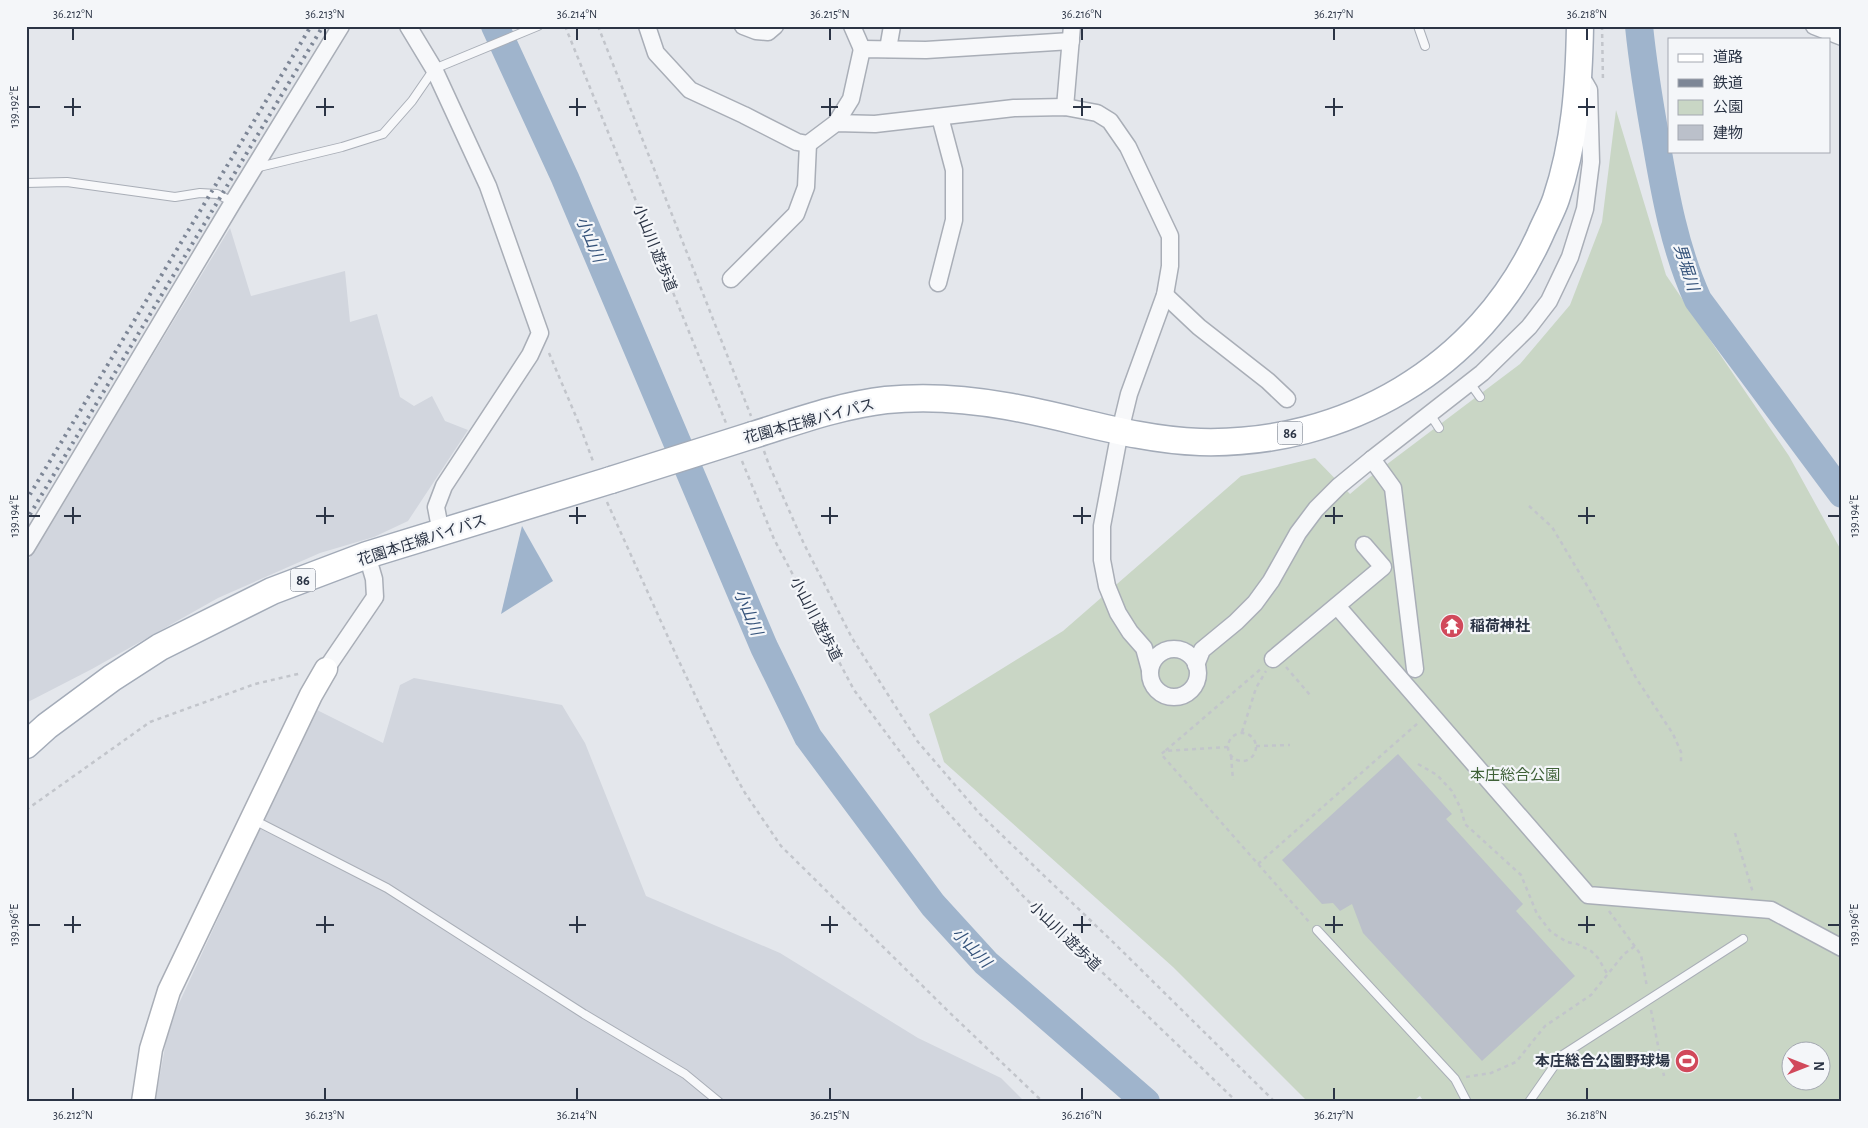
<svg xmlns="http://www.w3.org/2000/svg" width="1868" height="1128" viewBox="0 0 1868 1128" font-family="'Alegreya Sans','Noto Sans JP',sans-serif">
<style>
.built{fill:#d2d6de}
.green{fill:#c9d6c5;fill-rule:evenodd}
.water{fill:#9fb4cc}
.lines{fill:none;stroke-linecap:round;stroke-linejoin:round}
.river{stroke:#9fb4cc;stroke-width:28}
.building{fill:#bbc0ca}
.lane-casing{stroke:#a9aeb7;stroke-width:10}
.street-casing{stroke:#a9aeb7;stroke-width:19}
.secondary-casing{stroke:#a9aeb7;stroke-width:25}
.primary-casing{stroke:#a3abb8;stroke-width:29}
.path{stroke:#c2c5cb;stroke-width:2.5;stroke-dasharray:4 4;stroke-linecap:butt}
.lane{stroke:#f7f8fa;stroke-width:8}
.street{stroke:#f7f8fa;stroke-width:16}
.secondary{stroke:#fff;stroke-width:22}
.primary{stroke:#fff;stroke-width:26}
.rail{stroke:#7d8696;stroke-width:4;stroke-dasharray:2.5 5;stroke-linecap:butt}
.primary-bridge-casing{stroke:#a3abb8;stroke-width:29;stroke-linecap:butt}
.primary-bridge{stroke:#fff;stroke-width:26}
.ticks{fill:none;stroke:#2b3445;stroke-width:2}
.labels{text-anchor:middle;stroke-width:4.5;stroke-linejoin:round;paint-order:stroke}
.shield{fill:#f4f6f9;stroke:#676e7b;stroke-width:1}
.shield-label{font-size:14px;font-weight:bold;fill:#2b3445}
.street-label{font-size:15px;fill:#2b3445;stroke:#f4f6f9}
.poi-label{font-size:15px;font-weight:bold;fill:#2b3445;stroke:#f4f6f9;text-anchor:start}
.park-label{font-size:15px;fill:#3f6138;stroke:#f4f6f9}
.water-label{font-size:16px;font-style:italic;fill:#34527a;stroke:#f4f6f9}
.neatline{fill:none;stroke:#2b3445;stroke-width:2}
.ticks-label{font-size:12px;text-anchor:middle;fill:#2b3445}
</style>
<rect width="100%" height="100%" fill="#e4e7ec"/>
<g class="built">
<path d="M230,228l21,68 94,-25 5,51 27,-8 23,83 14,9 18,-10 13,25 23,9 -60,91 -34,16 -54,16 -102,45 -126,71 -66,34v-139z"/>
<path d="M414,678l148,27 23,38 61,153 134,57 138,85 83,40 24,24h-870l14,-77 106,-230 42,-85 66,33 17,-58z"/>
</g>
<path class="green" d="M1616,110l50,165 123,181 53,96v550h-418l-4,-6 -8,6h-104l-135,-135 -229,-205 -15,-48 134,-83 178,-155 74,-18 35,36 20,-17 150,-113 50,-59 32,-83zM1790,1050h30v30h-30z"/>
<path class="water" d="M522,526l31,55 -52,33z"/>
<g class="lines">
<g class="river">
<path d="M495,26l70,152 199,469 44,90 125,168 53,58 160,139"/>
<path d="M1639,26c4,39 10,76 17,115 9,53 19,109 42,159l144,194"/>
</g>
</g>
<path class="building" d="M1398,754l54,60 -6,5 77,85 -7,7 59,65 -93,85 -119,-128 -11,-29 -12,7 -7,-8 -11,1 -40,-44z"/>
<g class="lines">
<g class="lane-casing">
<g id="lane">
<path d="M1418,26l7,20"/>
<path d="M255,168l87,-21 41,-13 29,-33 22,-32 104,-43"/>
<path d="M26,183l41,-1 108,15 25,-4 17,1 16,8"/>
<path d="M1470,383l10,14"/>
<path d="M1430,414l9,14"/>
<path d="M254,820l133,68 197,126 101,60 34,28"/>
<path d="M1317,930l138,149 12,23"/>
<path d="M1529,1102l32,-46 182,-117"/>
</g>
</g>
<g class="street-casing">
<g id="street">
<path d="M408,26l26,43 54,117 52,147 -10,22 -86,131 -8,21 5,26"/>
<path d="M647,26l9,27 34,37 54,25 53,27 11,2 28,-21 39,1 139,-16 51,-1 32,6 13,8 18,26 42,89v30l-5,29 -36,99 -9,37 -18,95v34l5,26 11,27 12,19 14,16 6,22"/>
<path d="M743,26l13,5 12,1 7,-6"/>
<path d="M852,26l10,23"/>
<path d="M1814,26l28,11"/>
<path d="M888,49l4,-23"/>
<path d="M1065,107l7,-81"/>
<path d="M836,123l15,-24 11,-50 64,1 145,-9"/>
<path d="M731,279l65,-65 10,-27 2,-43"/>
<path d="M938,283l16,-63v-50l-14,-53"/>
<path d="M1165,295l34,32 69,54 19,18"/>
<path d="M1372,459l21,29 22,181"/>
<path d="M26,548l207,-346 108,-176"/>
<path d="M1337,606l251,289 183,15 71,38"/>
<circle cx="1174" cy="673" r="24"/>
<path d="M1273,659l110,-92 -19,-22"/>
<path d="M1196,665l6,-15 34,-28 19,-19 16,-22 27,-48 18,-24 23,-23 33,-27 110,-86 47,-46 20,-26 21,-44 15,-48 6,-47 -2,-72 -4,-7 -2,-1"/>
<path d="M326,669l49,-72 -1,-18 -7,-24"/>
</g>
</g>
<g class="secondary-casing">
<path id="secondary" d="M143,1102l8,-53 18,-58 142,-296 15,-26"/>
</g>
<g class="primary-casing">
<g id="primary">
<path d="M753,435c42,-13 89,-30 133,-35 39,-4 81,-1 120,6 65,11 128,34 194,36 145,4 280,-74 340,-207 5,-12 12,-24 16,-36 19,-56 23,-114 24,-173"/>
<path d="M26,745l21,-19 65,-48 48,-31 112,-56 95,-36 244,-75"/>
</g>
</g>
<g class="path">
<path d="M565,26l161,397"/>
<path d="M598,26l153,390"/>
<path d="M1602,26l1,56"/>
<path d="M549,353l31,73 14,38"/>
<path d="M764,451l5,14 35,79 48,94 66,104 62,72 136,131 159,157"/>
<path d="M742,461l32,78 80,151 79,106 90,100 214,206"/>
<path d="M607,502l70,155 44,93 24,43 36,53 168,166 94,90"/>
<path d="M1529,506l23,21 40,67 44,84 37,56 8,18v13"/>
<path d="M1286,667l24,28"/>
<path d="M1242,732l14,-44 10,-17"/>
<circle cx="1242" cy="747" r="14"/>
<path d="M1256,746l34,-1"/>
<path d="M1228,747l-63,4 97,-83"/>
<path d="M1165,751l-4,3 149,169"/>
<path d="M1231,756l2,24"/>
<path d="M1418,764l19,11 15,16 9,18 4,15 56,51 16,39 14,18 16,10 10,2 14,7 7,7 10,17"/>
<path d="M26,810l124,-88 105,-38 47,-11"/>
<path d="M1735,833l18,60"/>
<path d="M1258,864l160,-141"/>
<path d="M1609,911l32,44 6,32"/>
<path d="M1651,1010l13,66"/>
<path d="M1466,1077l25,-4 25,-11 29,-36 46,-31 33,-41 11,-8"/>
</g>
<use href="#lane" class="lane"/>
<use href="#street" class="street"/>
<use href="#secondary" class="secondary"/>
<use href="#primary" class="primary"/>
<g class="rail">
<path d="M26,501l285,-475"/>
<path d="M26,521l297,-495"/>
</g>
<g class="primary-bridge-casing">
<path id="primary-bridge" d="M611,480l142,-45"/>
</g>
<use href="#primary-bridge" class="primary-bridge"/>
</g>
<path class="ticks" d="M73,28v12M325,28v12M577,28v12M830,28v12M1082,28v12M1334,28v12M1587,28v12M73,98v18M325,98v18M577,98v18M830,98v18M1082,98v18M1334,98v18M1587,98v18M28,107h12M64,107h17M316,107h18M569,107h17M821,107h17M1073,107h18M1325,107h18M1578,107h17M73,507v17M325,507v17M577,507v17M830,507v17M1082,507v17M1334,507v17M1587,507v17M28,516h12M64,516h17M316,516h18M569,516h17M821,516h17M1073,516h18M1325,516h18M1578,516h17M1828,516h12M73,916v17M325,916v17M577,916v17M830,916v17M1082,916v17M1334,916v17M1587,916v17M28,925h12M64,925h17M316,925h18M569,925h17M821,925h17M1073,925h18M1325,925h18M1578,925h17M1828,925h12M73,1088v12M325,1088v12M577,1088v12M830,1088v12M1082,1088v12M1334,1088v12M1587,1088v12"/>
<defs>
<g id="temple-disc" transform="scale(1.25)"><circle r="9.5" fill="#d1495b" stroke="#f4f6f9"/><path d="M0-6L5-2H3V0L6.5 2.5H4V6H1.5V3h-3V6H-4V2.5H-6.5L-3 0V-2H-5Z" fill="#fff"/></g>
<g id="stadium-disc" transform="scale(1.25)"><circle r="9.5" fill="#d1495b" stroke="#f4f6f9"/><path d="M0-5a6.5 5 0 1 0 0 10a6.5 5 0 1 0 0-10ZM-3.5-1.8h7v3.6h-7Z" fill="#fff"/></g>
</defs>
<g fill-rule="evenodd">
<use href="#temple-disc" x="1452" y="626"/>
<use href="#stadium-disc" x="1687" y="1061"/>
</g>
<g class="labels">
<g class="shield">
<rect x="1277.5" y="421.5" width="25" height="23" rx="4"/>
<rect x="290.5" y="568.5" width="25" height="23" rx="4"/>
</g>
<g class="shield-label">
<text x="1290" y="438">86</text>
<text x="303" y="585">86</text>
</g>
<g class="street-label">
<text transform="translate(655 248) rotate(68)" y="5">小山川 遊歩道</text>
<text transform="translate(809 421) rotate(-15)" y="5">花園本庄線バイパス</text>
<text transform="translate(422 540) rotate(-18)" y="5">花園本庄線バイパス</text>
<text transform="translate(816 619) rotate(62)" y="5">小山川 遊歩道</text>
<text transform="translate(1065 936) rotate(44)" y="5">小山川 遊歩道</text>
</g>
<g class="poi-label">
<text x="1470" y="631">稲荷神社</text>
<text x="1670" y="1066" text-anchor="end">本庄総合公園野球場</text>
</g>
<g class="park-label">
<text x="1515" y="780">本庄総合公園</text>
</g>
<g class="water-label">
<text transform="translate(591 239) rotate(67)" y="6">小山川</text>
<text transform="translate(1687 267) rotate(72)" y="6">男堀川</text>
<text transform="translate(749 612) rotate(67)" y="6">小山川</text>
<text transform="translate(972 947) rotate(46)" y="6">小山川</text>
</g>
</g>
<rect width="1868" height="1128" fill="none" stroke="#f4f6f9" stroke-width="55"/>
<rect x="1668" y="38" width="162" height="115" fill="#f4f6f9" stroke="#a4a8b1"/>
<rect x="1678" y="54" width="25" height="8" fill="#ffffff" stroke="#a4a8b1"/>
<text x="1713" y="62" font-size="15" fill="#2b3445">道路</text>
<rect x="1678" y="79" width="25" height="8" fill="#7d8696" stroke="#a4a8b1"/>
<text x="1713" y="88" font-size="15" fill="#2b3445">鉄道</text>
<rect x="1678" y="100" width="25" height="15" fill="#c9d6c5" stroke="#a4a8b1"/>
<text x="1713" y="112" font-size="15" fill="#2b3445">公園</text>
<rect x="1678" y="125" width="25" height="15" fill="#bbc0ca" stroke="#a4a8b1"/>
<text x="1713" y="138" font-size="15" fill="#2b3445">建物</text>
<g transform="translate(1806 1066) rotate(90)"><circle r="24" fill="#f4f6f9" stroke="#a4a8b1"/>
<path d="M0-4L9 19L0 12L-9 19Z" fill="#d1495b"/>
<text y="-8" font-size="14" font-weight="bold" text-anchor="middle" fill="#2b3445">N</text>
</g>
<rect x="28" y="28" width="1812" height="1072" class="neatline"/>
<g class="ticks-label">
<text x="73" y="18">36.212°N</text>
<text x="325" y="18">36.213°N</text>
<text x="577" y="18">36.214°N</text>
<text x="830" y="18">36.215°N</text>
<text x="1082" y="18">36.216°N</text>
<text x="1334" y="18">36.217°N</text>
<text x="1587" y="18">36.218°N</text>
<text transform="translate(14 107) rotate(-90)" y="4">139.192°E</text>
<text transform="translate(1854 516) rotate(-90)" y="4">139.194°E</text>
<text transform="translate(14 516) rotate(-90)" y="4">139.194°E</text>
<text transform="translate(1854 925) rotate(-90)" y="4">139.196°E</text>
<text transform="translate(14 925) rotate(-90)" y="4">139.196°E</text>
<text x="73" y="1119">36.212°N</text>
<text x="325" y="1119">36.213°N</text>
<text x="577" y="1119">36.214°N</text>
<text x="830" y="1119">36.215°N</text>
<text x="1082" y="1119">36.216°N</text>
<text x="1334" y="1119">36.217°N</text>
<text x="1587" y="1119">36.218°N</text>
</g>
</svg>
